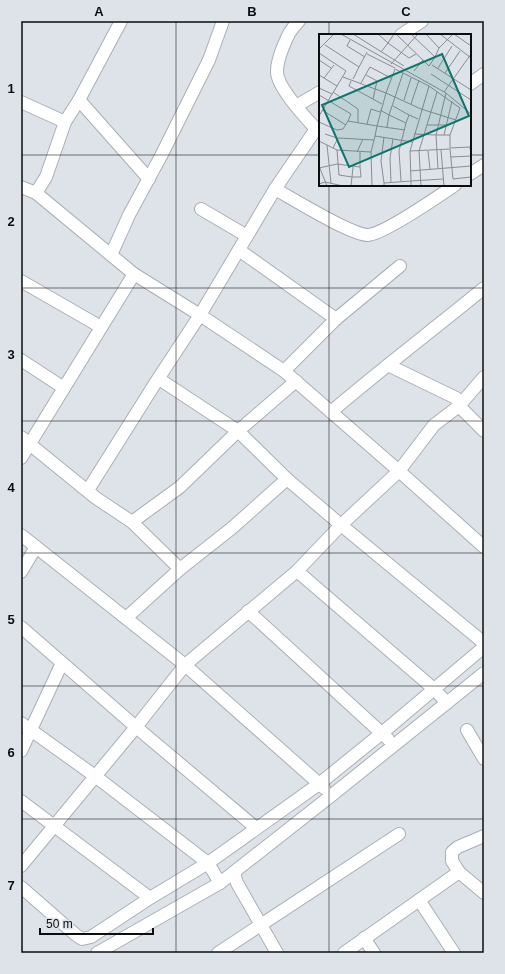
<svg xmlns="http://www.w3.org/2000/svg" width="505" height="974" viewBox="0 0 505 974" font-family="Arial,sans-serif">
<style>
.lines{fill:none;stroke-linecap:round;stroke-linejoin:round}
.street-casing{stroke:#abafb5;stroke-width:14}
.street{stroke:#fff;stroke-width:12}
.grid{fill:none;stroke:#0b0d0f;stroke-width:1;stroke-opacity:0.55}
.inset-road{fill:none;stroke:#8a8d92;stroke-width:1}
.view{fill:#0f766e;fill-opacity:0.15;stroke:#0f766e;stroke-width:2}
.inset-edge{fill:none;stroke:#0b0d0f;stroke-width:2}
.neatline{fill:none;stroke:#0b0d0f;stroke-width:1.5}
.grid-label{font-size:13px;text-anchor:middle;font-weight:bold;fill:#0b0d0f}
</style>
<rect width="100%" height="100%" fill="#dee2e9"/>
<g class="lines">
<g class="street-casing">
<g id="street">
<path d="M401,35l21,-14"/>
<path d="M470,84l14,-10"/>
<path d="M79,100l70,79"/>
<path d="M21,102l44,20"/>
<path d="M296,106l24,-14"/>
<path d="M470,174l14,-9"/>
<path d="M21,187l15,6 10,-16 19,-55 14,-22 42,-79"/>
<path d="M275,189c18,10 76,46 93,46 16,-1 71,-39 87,-50"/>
<path d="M201,209l46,27"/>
<path d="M239,250l97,69 -52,52"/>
<path d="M111,255l18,-40 32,-59 48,-96 14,-39"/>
<path d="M21,281l80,46"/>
<path d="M336,319l64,-53"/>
<path d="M21,360l43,28"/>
<path d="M388,365l68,33 3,8 25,25"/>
<path d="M484,377l-25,29 -25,19 -35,46 85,76"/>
<path d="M296,381l-58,50 49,48 54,46 143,118"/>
<path d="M331,412c50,-43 102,-82 153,-124"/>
<path d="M21,437l75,61 36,24 48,47 -54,49"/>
<path d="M21,458l113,-184 -98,-81"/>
<path d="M88,490l68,-108 44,-67 -66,-41"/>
<path d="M132,522l48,-35 58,-56 -79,-52"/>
<path d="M21,535l164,130 139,123"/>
<path d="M180,569l52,-41 55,-49"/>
<path d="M297,571l137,118 13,14"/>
<path d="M21,572l15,-25"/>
<path d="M248,611l140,128"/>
<path d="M21,627l115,100 120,101"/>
<path d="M21,723l74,53 113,87 12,20 112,-88 152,-122"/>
<path d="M467,730l17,29"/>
<path d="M21,751l41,-88"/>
<path d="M21,801l129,97"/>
<path d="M484,836l-26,11 -6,5v9l7,11 25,21"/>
<path d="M21,866l115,-139 49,-62 112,-94 44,-46 58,-54 -115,-100 -84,-56 75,-126 41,-60c-10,-11 -40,-43 -39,-58 0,-9 3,-16 6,-24 5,-12 7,-17 16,-26"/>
<path d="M234,873l3,10 40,70"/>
<path d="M21,887l55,48 6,4 9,-2 59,-39 58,-35 111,-79 63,-51 102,-86"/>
<path d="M419,900l35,53"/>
<path d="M364,938l10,15"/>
<path d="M97,953l123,-70"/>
<path d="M218,953l181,-119"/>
<path d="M344,953l115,-81"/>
</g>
</g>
<use href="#street" class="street"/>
</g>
<path class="grid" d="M176,21v932M329,21v14M21,155h299M470,155h14M329,185v768M21,288h463M21,421h463M21,553h463M21,686h463M21,819h463"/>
<g transform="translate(319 34)">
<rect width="152" height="152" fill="#dee2e9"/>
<path class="inset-road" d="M22,0l105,59 -10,42h14v13M34,0l51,32M59,0l10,9 6,-9M77,0l33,32 6,-9M92,0l24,23 4,-9M107,0l13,14 14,-14M121,0l31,24M135,0l17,12M31,6l-3,6 18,11M6,11l34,22 8,-15M0,15l15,-15M62,18l7,-9 21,15 7,-4M0,19l27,18 -27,45M48,20l28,14M0,26l12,8M72,30l27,-30M113,31l39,25M119,34l14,-22M95,37l9,-11M126,39l15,-22M112,40l40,26M0,41l18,11M47,41l11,6 -4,18M24,43l43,16 9,-24 34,17 31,22 -10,27M5,44l10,-13M34,45l6,-12M32,47l-2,5 33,18M42,49l9,-16 21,11M110,52l-19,65 1,30 32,-2M0,54l13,6M14,58l25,17v14M125,58l27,-38M127,59l25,21M0,61l32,19 -3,7M85,66l7,-22M92,70l8,-24M74,72l16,9M3,76l24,15M61,76l9,5 14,-42M0,88l18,8 6,-1 5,-8 29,5 9,-33 35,16 35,11M48,90l4,-15 9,3M108,91h19M68,93l2,-12 17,8M6,100l12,4M95,100l22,1 2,34M125,101l8,-34M56,102l2,-10 28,4M0,107l18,9 34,2 1,34M8,111l4,38M14,114l5,-10 36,2M131,114l20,-1 1,9 -20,1M18,116l2,25 13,2 1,-10M122,116l3,36M91,117l40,-2 3,30 18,-2M109,117l2,18M38,118l6,-13M52,118l4,-16 37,6M0,132l8,20M0,134l18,-4 23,3v-15M91,137l61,-5M82,147l-2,-30 7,-28 3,-8 9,4M72,148l-1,-24 3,-19M65,149l-3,-22 3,-24M0,150l6,-2 18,4M32,152l1,-9h9l-1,-10M65,152v-3l27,-2v5M102,152l-2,-35 18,-59"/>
<path class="view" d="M123,20l27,62 -120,51 -27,-62z"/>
<rect width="152" height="152" class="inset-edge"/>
</g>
<rect width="505" height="974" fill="none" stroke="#dee2e9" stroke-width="44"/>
<path d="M40 928v6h113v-6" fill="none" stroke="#0b0d0f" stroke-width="2"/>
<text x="46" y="928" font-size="12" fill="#0b0d0f" stroke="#dee2e9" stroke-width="3" paint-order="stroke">50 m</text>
<rect x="22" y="22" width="461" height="930" class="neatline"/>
<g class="grid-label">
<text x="99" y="16">A</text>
<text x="252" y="16">B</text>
<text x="406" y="16">C</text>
<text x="11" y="93">1</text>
<text x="11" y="226">2</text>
<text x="11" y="359">3</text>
<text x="11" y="492">4</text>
<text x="11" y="624">5</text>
<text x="11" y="757">6</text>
<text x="11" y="890">7</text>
</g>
</svg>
